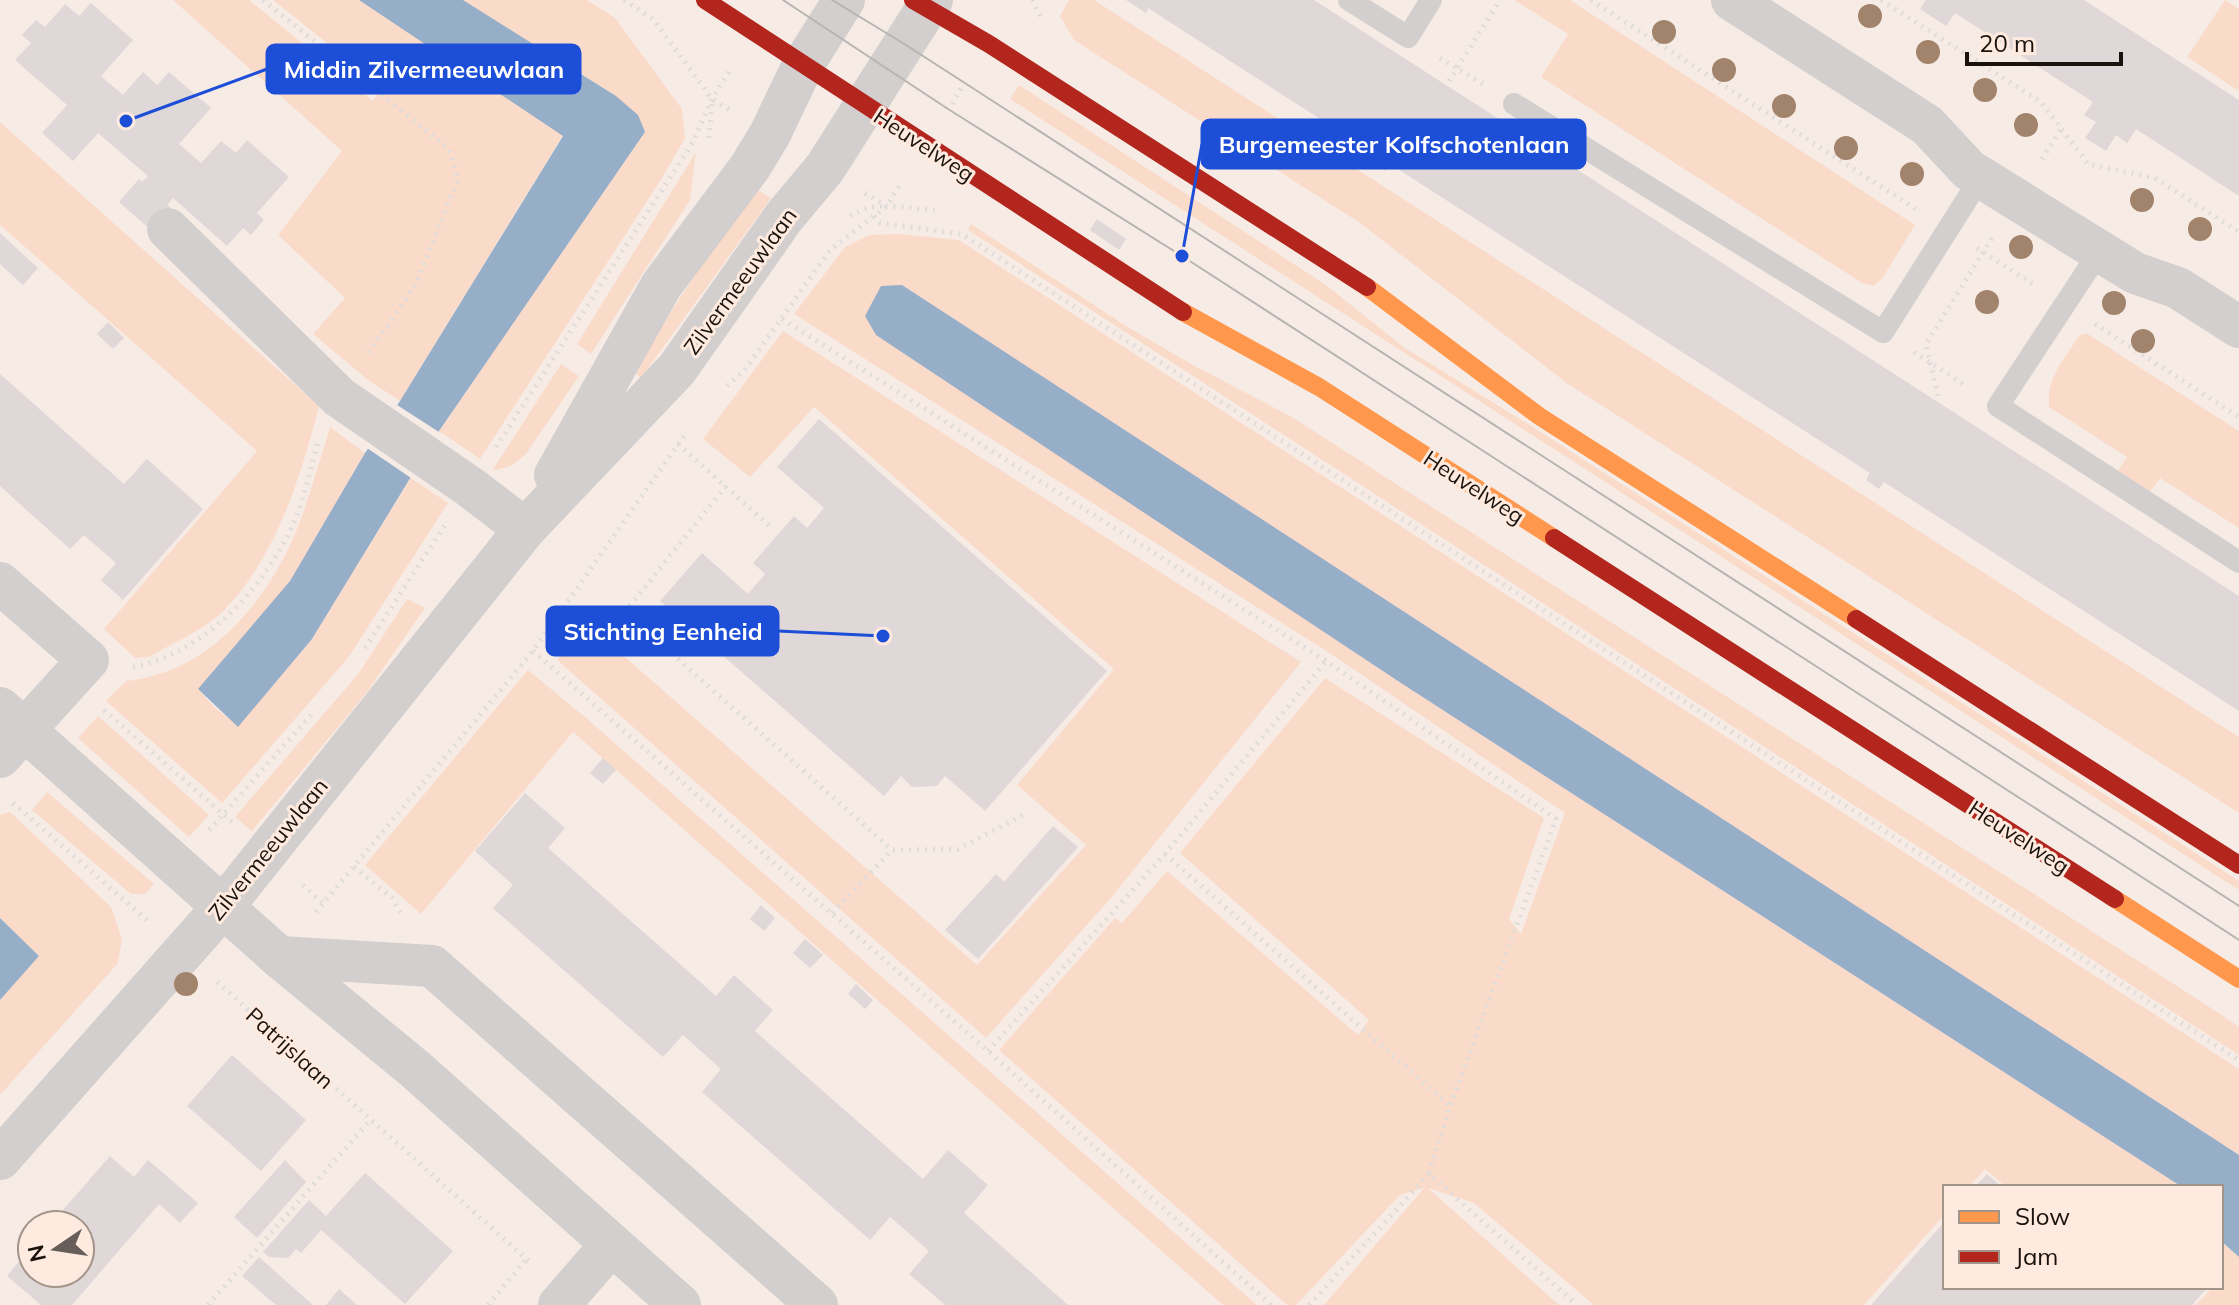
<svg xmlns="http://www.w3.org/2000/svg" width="2239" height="1305" viewBox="0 0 2239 1305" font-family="Mulish,sans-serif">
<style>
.green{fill:#fadbc9}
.water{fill:#96aec8}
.pier{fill:#f7ece5}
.building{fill:#dfd7d8}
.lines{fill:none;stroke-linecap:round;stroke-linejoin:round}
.path{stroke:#dfdcd9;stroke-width:5;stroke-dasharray:2 6;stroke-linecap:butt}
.lane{stroke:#d2cfce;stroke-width:22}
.street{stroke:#d2cfce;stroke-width:42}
.slow{stroke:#ff974d;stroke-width:18}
.jam{stroke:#b3261e;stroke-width:18}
.tram{stroke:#b7b5b3;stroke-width:2}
.tree{fill:#a2836b}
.labels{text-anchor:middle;stroke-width:6;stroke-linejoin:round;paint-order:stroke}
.street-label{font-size:22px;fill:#1a120d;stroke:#feeade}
.leader{fill:none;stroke:#1d4ed8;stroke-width:3}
.callout-dot{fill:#1d4ed8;stroke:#feeade;stroke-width:3}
.callout{fill:#1d4ed8;stroke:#1d4ed8;stroke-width:3}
.callout-label{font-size:24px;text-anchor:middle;font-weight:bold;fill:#fff}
</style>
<rect width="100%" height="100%" fill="#f7ece5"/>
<g class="green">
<path d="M173,0h76l124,101 8,-15 -108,-86h86l204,135 -163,266 -32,-21 -55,-46 32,-36 -67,-63 64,-84z"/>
<path d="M463,0h124l28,18 67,91 3,29 -23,40 -182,281 -41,-28 206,-299 -29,-36z"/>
<path d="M1069,0h25l1145,737v76l-671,-429 -208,-161 -286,-183 -14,-24z"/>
<path d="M1514,0h56l345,225 -33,54 -9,7 -11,-3 -321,-206 27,-43z"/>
<path d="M2225,0l14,9v82l-52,-34z"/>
<path d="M1019,85l307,200 79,63 128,79 706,454v9l-1229,-791z"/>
<path d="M0,122l319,284c-18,71 -45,158 -101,210 -17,15 -49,29 -69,41l-14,1 -31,-29 153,-178 -257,-226z"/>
<path d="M696,152l-6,48 -99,154 -14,-10z"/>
<path d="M753,187l18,11 -130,180 -9,-7z"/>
<path d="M971,224l155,102 67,39 99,52 930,598 17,12v28l-1271,-825z"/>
<path d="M898,234l61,6 1280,829v86l-1336,-869h-22l520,397 781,504h-176l-21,-18 -16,18h-24v27l-81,91h-270l-120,-102 -46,-15 131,117h-235l100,-117 -24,7 -104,110h-9l-288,-255 116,-132 7,5 45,-52 191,164 11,-15 -189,-167 145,-175 219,140 -35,101 12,15 44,-121 -234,-159 -537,-340 51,-67 24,-12z"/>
<path d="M783,331l518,331 -191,237 -124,139 -429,-378 28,-38 392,343 109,-120 -69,-60 97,-116 -300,-262 -64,70 -47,-38z"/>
<path d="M2086,333l153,98v97l-79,-50 -10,14 -32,-21 9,-14 -78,-50c-3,-28 15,-48 30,-71z"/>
<path d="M561,364l18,12 -53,78 -15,12 -19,5z"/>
<path d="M330,427l35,26 -75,128 -92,108 17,19 23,18 74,-87 99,-161 37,25 -100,155 -126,145 -116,-102 20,-20c87,-8 148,-87 176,-165 10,-29 19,-59 28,-89z"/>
<path d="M407,599l18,9 -58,84 -115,139 -17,-14 124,-144z"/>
<path d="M528,670l57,47 672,588h-34l-650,-573 -152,182 -56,-49z"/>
<path d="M98,716l111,99 -20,22 -111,-99z"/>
<path d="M47,792l107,92 -9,10h-14l-99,-84z"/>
<path d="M10,812l101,95 11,32 -4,24 -118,132v-95l39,-44 -39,-38v-103z"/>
<path d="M2221,1241l18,16v48h-43l17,-18h8z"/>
</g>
<g class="water">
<path d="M359,0h104l153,96 22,19 7,17 -206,299 -127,208 -74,88 -40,-38 92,-108 75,-128 35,-52 163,-265z"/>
<path d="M902,285l1337,870v102l-18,-16v-54h-39l-781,-504 -525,-348 -11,-19 16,-30z"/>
<path d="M0,918l39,38 -39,44z"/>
</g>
<path class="pier" d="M394,403l48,31 -28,46 -50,-34z"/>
<g class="building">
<path d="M1126,0h188l925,596v115l-355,-229 -5,7 -13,-9 4,-7 -480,-309 -5,7 -13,-9 4,-7 -228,-147 -2,5z"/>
<path d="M1926,0h158l155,100v96l-103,-67 -9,14 -11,-8 -10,16 -21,-13 11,-16 -12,-7 9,-13 -138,-89 -9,13 -26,-17z"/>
<path d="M91,3l42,37 -32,36 22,19 20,-23 14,13 12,-13 42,36 -32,36 22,19 20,-22 15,12 11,-13 42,37 -32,36 7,7 -13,15 -8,-7 -16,18 -54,-48 -6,7 4,3 -20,22 -32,-28 20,-23 3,3 6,-6 -50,-43 -25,28 -31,-28 25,-28 -52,-45 16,-17 -9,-8 14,-15 9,7 20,-23 14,12z"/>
<path d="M1097,219l29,20 -7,11 -29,-20z"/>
<path d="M0,233l38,35 -15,17 -23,-21z"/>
<path d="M108,322l16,16 -11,11 -16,-15z"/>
<path d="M0,374l124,110 23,-25 56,50 -80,91 -22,-20 15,-17 -32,-28 -14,14 -70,-63z"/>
<path d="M819,419l288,252 -122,140 -40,-35 -8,10 -25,1 -11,-11 -17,20 -224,-195 42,-48 46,41 17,-20 -12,-11 41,-47 13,12 17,-20 -47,-41z"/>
<path d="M603,758l13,12 -13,14 -13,-11z"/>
<path d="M525,793l40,35 -17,20 168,148 18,-21 39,35 -18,21 168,148 25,-29 40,35 -24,28 104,92h-123l-36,-31 20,-23 -39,-34 -20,23 -168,-148 19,-23 -38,-34 -20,22 -170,-149 20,-23 -38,-34z"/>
<path d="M1053,826l25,21 -100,112 -33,-29 51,-56 8,8z"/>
<path d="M761,905l14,13 -11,13 -14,-12z"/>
<path d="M805,939l18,16 -13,13 -17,-15z"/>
<path d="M856,984l17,16 -8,9 -17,-15z"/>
<path d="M232,1055l74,65 -45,51 -74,-65z"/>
<path d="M110,1156l24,21 14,-17 50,43 -18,20 -21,-19 -87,101h-31l-34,-29 25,-30v27h48v-48h-30z"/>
<path d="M285,1160l21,22 -49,56 -23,-21z"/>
<path d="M365,1173l88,78 -48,53 -84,-74 -20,23 -5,-4 -8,9 -19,-1 -6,-5 46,-52 17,16z"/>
<path d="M1987,1174l15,13h-27z"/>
<path d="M1945,1221v66h263l-16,18h-321z"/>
<path d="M259,1257l54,48h-37l-34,-29z"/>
<path d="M339,1289l18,16h-31z"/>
</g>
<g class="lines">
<g class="path">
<path d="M263,0l186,149 9,30 -42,105 -50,73"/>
<path d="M624,0l29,19 59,80 18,11"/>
<path d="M1032,0l9,17"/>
<path d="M1591,0l328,211"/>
<path d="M1881,0l160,102 47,62 67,14 84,54"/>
<path d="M1440,58l43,26"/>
<path d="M1449,81l51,-81"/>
<path d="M952,104l11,-19"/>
<path d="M709,138l3,-34"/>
<path d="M2042,159l19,-30"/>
<path d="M865,193l22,13 48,4"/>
<path d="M850,216l19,-9 17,-1"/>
<path d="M874,216l6,7 82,11 1277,826"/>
<path d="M1977,248l56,36"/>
<path d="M782,319l544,342 230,158 -106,287 -21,68 148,131"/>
<path d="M2095,324l144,93"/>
<path d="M1914,352l52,34"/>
<path d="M727,386l17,-15 86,-121 57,-44 14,-23"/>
<path d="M1938,396l-12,-52 66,-106"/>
<path d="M678,444l92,82"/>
<path d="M496,447l197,-305 19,-43 17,-27"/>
<path d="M726,486l-101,126 267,238 66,-1 67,-35"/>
<path d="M365,648l80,-123"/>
<path d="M533,651l455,400 283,254"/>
<path d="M133,667c66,-13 120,-68 152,-126 17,-30 24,-67 33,-100"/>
<path d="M104,710l128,112"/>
<path d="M13,803l134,117"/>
<path d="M209,830l102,-115"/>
<path d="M1165,854l285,252"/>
<path d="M354,867l38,31 11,19"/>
<path d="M303,885l20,18"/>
<path d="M316,912l217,-261 153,-218"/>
<path d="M832,913l60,-63"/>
<path d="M217,982l315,282"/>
<path d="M988,1051l177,-197 161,-193"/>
<path d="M208,1305l163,-186"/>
<path d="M488,1305l39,-46"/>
<path d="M1309,1305l120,-131"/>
</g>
<g class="lane">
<path d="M1349,0l59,37 23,-37"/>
<path d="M1514,104l369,228 98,-155"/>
<path d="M2100,251l-102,155 241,156"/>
</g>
<g class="street">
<path d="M1732,0l195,125 42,45 166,103 43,15 61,39"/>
<path d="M168,229l171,168 131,90 55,42"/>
<path d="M555,475l106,-189 89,-119 20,-33 33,-69 41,-65"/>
<path d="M0,583l88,77 -88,97"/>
<path d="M0,708l279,249 136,112 265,236"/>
<path d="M279,957l153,9 385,339"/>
<path d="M0,1159l223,-252 302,-378 152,-160 107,-152 41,-49 107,-168"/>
<path d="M559,1305l52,-60"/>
</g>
<g class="slow">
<path d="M1367,287l172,129 317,203"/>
<path d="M1183,312l136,75 235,151"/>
<path d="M2115,899l124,80"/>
</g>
<g class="jam">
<path d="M705,0l478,312"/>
<path d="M913,0l76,44 378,243"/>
<path d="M1554,538l561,361"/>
<path d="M1856,619l383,246"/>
</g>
<g class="tram">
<path d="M783,0l165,109 234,147 1057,684"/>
<path d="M832,0l74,45 1333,861"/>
</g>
</g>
<g class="tree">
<circle cx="1870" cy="16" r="12"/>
<circle cx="1664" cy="32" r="12"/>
<circle cx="1928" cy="52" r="12"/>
<circle cx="1724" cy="70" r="12"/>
<circle cx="1985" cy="90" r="12"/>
<circle cx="1784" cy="106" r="12"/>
<circle cx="2026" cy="125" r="12"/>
<circle cx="1846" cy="148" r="12"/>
<circle cx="1912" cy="174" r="12"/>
<circle cx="2142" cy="200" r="12"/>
<circle cx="2200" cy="229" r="12"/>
<circle cx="2021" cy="247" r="12"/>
<circle cx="1987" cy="302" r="12"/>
<circle cx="2114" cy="303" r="12"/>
<circle cx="2143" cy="341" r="12"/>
<circle cx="186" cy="984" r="12"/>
</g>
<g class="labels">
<g class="street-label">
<text transform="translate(924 145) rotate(33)" y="8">Heuvelweg</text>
<text transform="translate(740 281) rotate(-54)" y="8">Zilvermeeuwlaan</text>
<text transform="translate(1474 487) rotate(33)" y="8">Heuvelweg</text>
<text transform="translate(2019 837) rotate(33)" y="8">Heuvelweg</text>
<text transform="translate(268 849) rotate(-51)" y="8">Zilvermeeuwlaan</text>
<text transform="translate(290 1048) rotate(42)" y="8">Patrijslaan</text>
</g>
</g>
<path class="leader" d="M126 121L267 69M1182 256L1202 144M883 636L778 631"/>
<g class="callout-dot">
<circle cx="126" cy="121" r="8"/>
<circle cx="1182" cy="256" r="8"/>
<circle cx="883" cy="636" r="8"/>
</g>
<g class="callout">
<rect x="267" y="45" width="313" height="48" rx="8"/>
<rect x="1202" y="120" width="383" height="48" rx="8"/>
<rect x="547" y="607" width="231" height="48" rx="8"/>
</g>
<g class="callout-label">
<text x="424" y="78">Middin Zilvermeeuwlaan</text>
<text x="1394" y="153">Burgemeester Kolfschotenlaan</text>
<text x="663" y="640">Stichting Eenheid</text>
</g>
<rect x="1943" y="1185" width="280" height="104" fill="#feeade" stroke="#a3948a" stroke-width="2"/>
<rect x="1959" y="1211" width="40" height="12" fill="#ff974d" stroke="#a3948a" stroke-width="2"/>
<text x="2015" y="1225" font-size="24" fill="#1a120d">Slow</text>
<rect x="1959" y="1251" width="40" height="12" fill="#b3261e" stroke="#a3948a" stroke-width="2"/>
<text x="2015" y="1265" font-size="24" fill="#1a120d">Jam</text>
<g transform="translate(56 1249) rotate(257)"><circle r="38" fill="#feeade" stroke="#a3948a" stroke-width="2"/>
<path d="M0-6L14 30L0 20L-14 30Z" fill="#675e59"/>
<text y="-12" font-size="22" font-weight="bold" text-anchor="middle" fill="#1a120d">N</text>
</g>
<path d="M1967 52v12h154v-12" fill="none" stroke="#1a120d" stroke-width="4"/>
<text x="1979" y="52" font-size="24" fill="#1a120d" stroke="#feeade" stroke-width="6" paint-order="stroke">20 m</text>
</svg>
